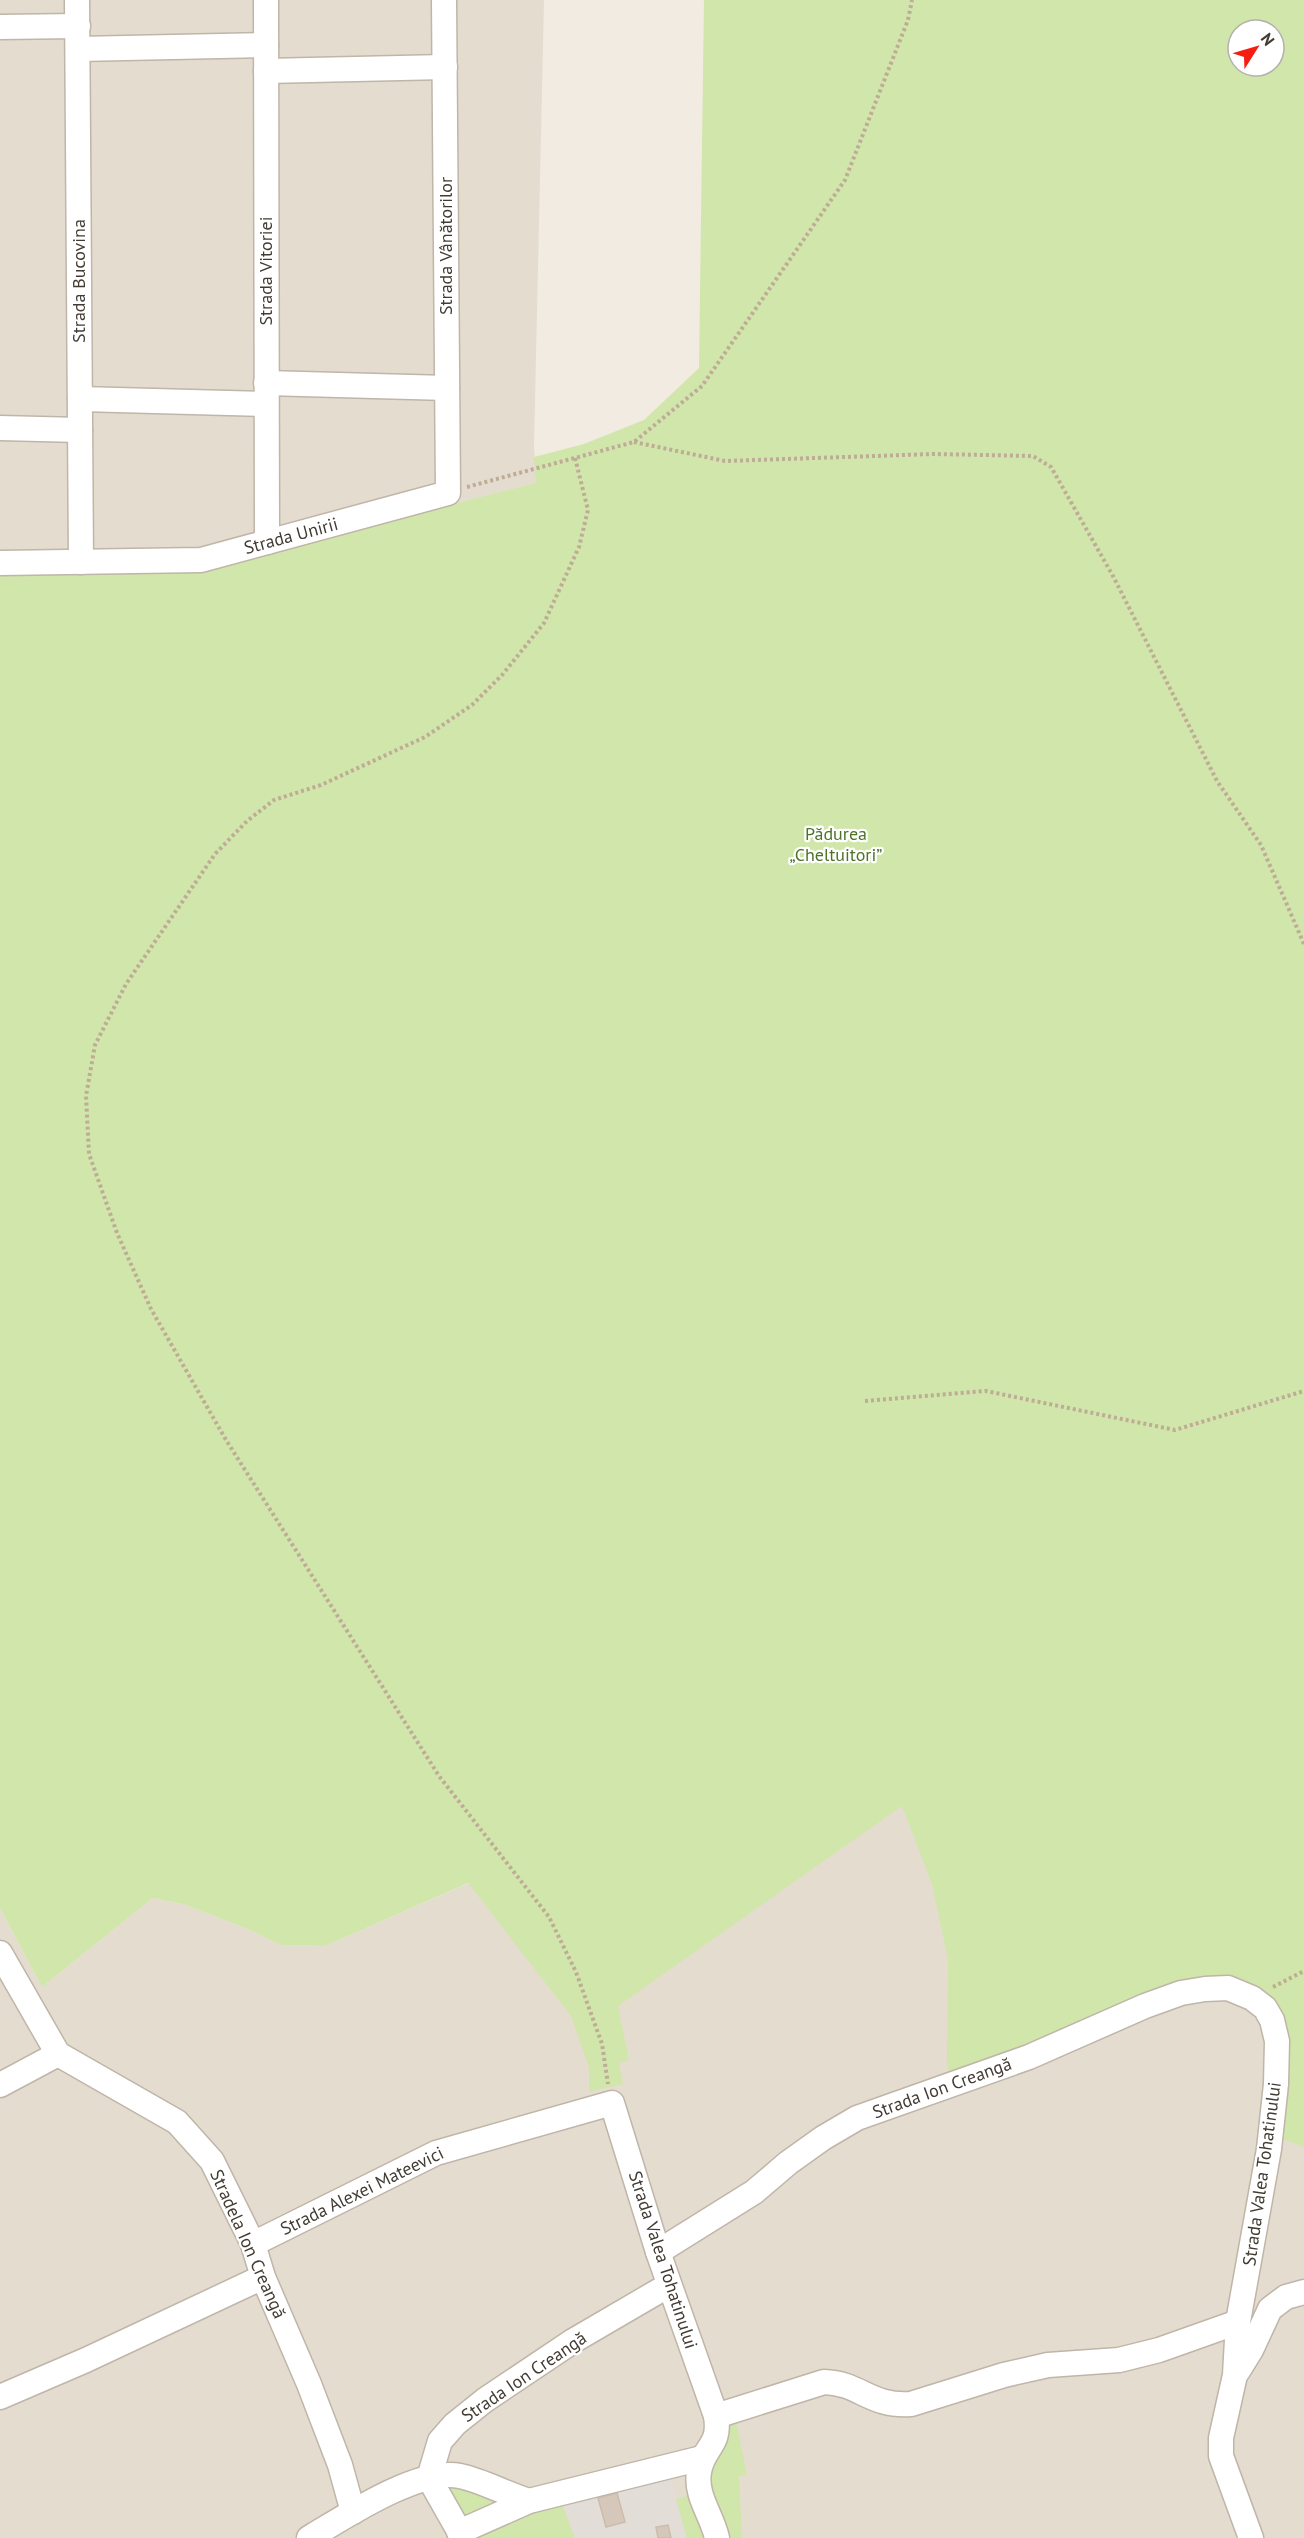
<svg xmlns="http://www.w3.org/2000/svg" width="1304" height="2538" viewBox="0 0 1304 2538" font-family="'PT Sans',sans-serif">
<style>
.residential{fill:#e5dcd0}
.industrial{fill:#e3ddd8}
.green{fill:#d1e6aa;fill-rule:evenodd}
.building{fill:#d5c8bb;stroke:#cdbcab;stroke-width:1.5}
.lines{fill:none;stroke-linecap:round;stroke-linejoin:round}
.minor-casing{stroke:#bfb5a8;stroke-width:27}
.path{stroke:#beac96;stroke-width:4;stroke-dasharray:3 3;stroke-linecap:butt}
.minor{stroke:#fff;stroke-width:24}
.labels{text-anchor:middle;stroke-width:4.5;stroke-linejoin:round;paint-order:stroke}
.street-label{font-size:18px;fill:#423b33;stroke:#fff}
.park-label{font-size:18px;fill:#4c7327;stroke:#fff}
</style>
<rect width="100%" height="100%" fill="#f1ebe2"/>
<g class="residential">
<path d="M0,0h544l-10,447 3,36 -345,87 -192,5z"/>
<path d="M1304,1483v1055h-1304v-630l42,79 111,-89 30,6 65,25 33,16 44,1 203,-89z"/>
</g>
<path class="industrial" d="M670,2475l17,63h-112l-12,-33z"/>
<g class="green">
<path d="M704,0h600v2147l-27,-10 7,-101 -48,-53 -287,94 -2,-16 1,-101 -16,-76 -30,-78 -284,200 11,54 -10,3 4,21 -34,8v-25l-18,-51 -103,-133 -143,63 -44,-1 -33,-16 -65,-25 -30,-6 -111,89 -42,-79v-1333l192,-5 344,-87 -2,-26 50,-13 60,-24 55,-52zM1238,30h36v36h-36z"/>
<path d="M735,2416l12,59 -8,1 3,62h-20l-15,-61 17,-30 3,-27z"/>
<path d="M461,2481l49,21 -46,22 -18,-36z"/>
<path d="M692,2495l20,43h-25l-11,-39z"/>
<path d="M561,2501l14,37h-99l7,-7z"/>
</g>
<g class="building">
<path d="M617,2493l8,29 -19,5 -8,-29z"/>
<path d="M668,2525l3,13h-13l-2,-11z"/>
</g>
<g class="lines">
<g class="minor-casing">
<g id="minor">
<path d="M77,0l4,562"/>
<path d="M266,0l1,542"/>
<path d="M0,27l78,-1"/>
<path d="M78,49l188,-4"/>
<path d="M266,71l179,-4"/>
<path d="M266,383l181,5"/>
<path d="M80,399l186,5"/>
<path d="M0,428l80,2"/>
<path d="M0,563l201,-3 247,-67 -4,-493"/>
<path d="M0,1953l58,101 119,68 35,39 41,83 10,33 46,107 31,81 13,47"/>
<path d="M0,2085l58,-31"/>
<path d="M253,2244l183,-91 176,-50 46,149 58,164c5,31 -13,30 -17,56 -4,24 13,43 18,66"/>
<path d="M658,2252l96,-60 34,-29 35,-25 34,-20 172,-61 116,-51 36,-13 24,-4 23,-1 24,10 13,10 7,12 5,21 -1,43 -7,65 -31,173 -3,53 -14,63v18l30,82"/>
<path d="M1238,2371l13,-21 19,-41 16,-12 18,-5"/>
<path d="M0,2397l86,-37 177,-83"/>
<path d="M716,2416l108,-34c36,1 46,25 87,22l93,-29 44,-10 71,-5 40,-10 79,-28"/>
<path d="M429,2478l11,-37 15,-17 30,-24 88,-59 96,-56"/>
<path d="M429,2478l34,60"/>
<path d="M459,2532l70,-31 173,-43"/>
<path d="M309,2538c34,-20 110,-71 151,-62 23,5 46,18 69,25"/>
</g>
</g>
<g class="path">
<path d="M634,442l91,19 209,-7 99,2 18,11 62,109 104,205 44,64 43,99"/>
<path d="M575,458l13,52 -9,37 -35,76 -41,51 -31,31 -47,32 -104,48 -47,15 -27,21 -32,33 -89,130 -31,61 -9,51 3,58 28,79 34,76 75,131 213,336 110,141 27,55 26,72 6,40"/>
<path d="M467,487l167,-45 68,-56 143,-206 63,-160 4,-20"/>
<path d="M865,1401l121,-10 189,39 129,-39"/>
<path d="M1273,1987l31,-16"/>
</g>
<use href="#minor" class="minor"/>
</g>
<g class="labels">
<g class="street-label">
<text transform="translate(446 246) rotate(-90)" y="6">Strada Vânătorilor</text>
<text transform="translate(266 271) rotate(-90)" y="6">Strada Vitoriei</text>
<text transform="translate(79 281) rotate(-90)" y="6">Strada Bucovina</text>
<text transform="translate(291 536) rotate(-15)" y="6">Strada Unirii</text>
<text transform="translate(942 2088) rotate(-20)" y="6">Strada Ion Creangă</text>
<text transform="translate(1262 2174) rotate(-82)" y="6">Strada Valea Tohatinului</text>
<text transform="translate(362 2191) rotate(-26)" y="6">Strada Alexei Mateevici</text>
<text transform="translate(248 2244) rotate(66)" y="6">Stradela Ion Creangă</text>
<text transform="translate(663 2260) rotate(72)" y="6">Strada Valea Tohatinului</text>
<text transform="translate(524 2377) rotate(-34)" y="6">Strada Ion Creangă</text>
</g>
<g class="park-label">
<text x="836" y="840">Pădurea<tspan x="836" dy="21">„Cheltuitori”</tspan></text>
</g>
</g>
<g transform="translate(1256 48) rotate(53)"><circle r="28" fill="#ffffff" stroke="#b3b1ad" stroke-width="1.5"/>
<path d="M0-4.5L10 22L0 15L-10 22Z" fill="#f81d12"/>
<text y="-9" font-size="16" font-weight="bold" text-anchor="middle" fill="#423b33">N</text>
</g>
</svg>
